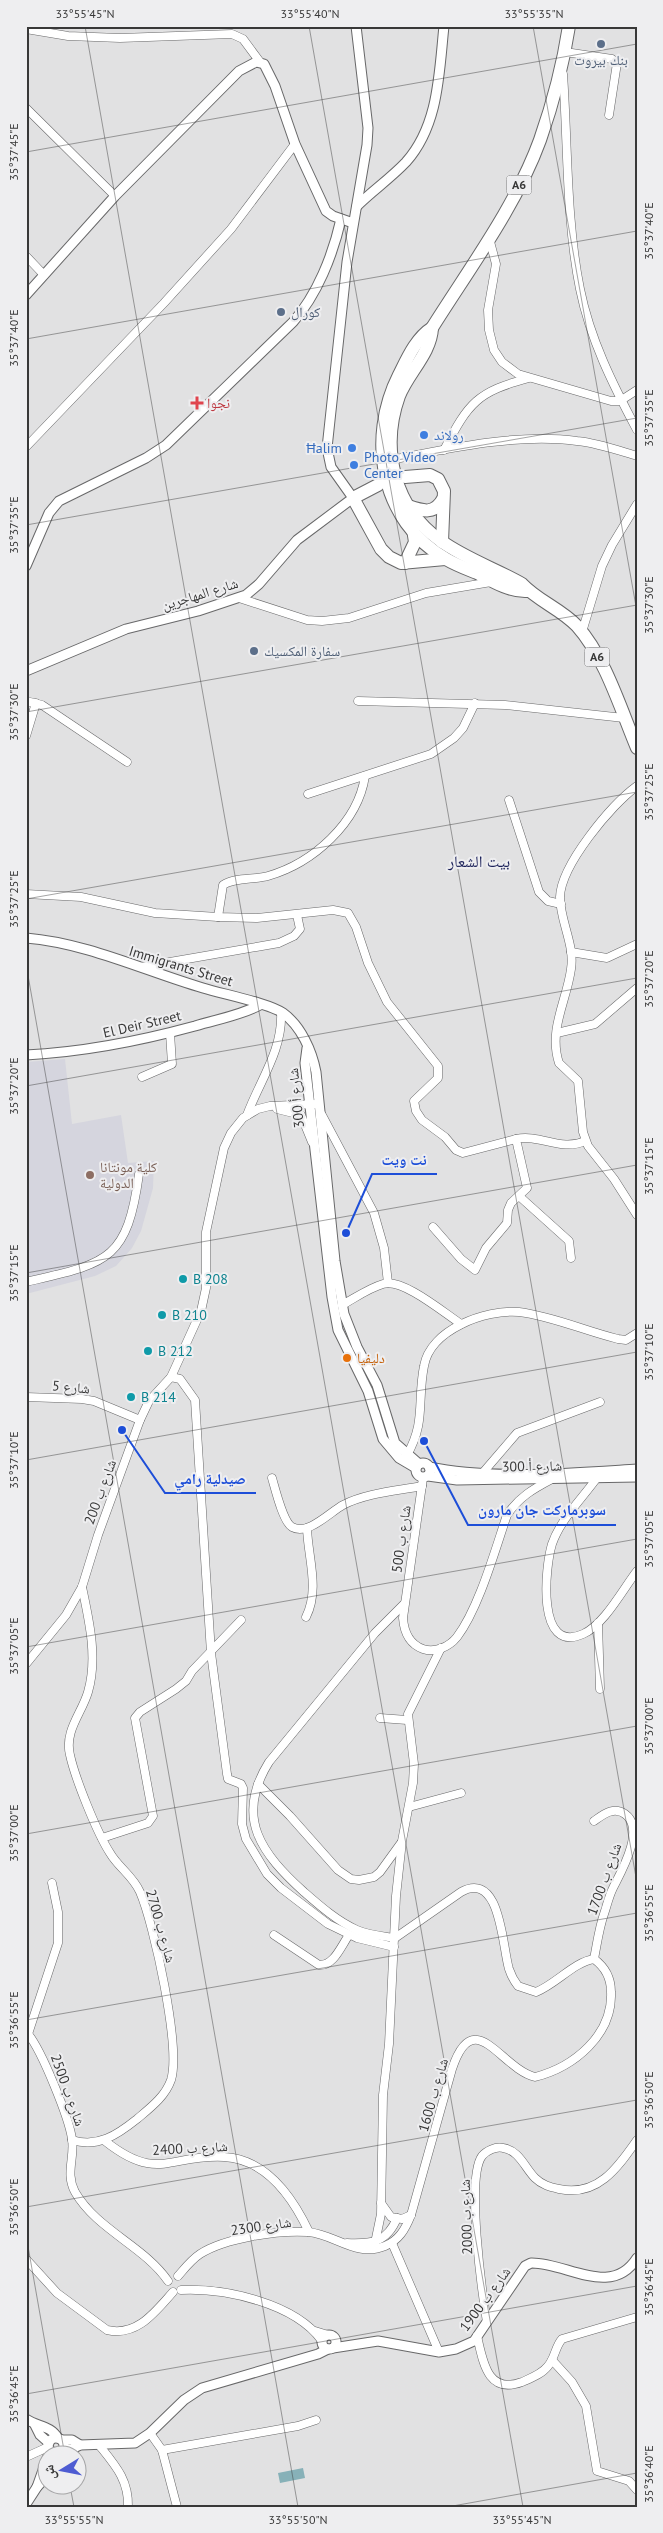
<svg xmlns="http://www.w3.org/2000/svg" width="663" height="2533" viewBox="0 0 663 2533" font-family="'PT Sans','Noto Naskh Arabic',sans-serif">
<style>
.built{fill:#d5d5de}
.water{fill:#87b1b8}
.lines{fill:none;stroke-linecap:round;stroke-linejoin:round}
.minor-casing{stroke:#686869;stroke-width:9}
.tertiary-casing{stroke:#686869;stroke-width:11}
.trunk-casing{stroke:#686869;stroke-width:14}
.minor{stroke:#fff;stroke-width:8}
.tertiary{stroke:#fff;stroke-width:9}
.trunk{stroke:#fff;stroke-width:12}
.ticks{fill:none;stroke:#383838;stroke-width:1;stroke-opacity:0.45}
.service-dot{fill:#5c6f8a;stroke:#eeeef0;stroke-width:2}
.health-dot{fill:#e0444e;stroke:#eeeef0;stroke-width:2}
.shop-dot{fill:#3f7fe0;stroke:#eeeef0;stroke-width:2}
.education-dot{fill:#8d6e63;stroke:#eeeef0;stroke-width:2}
.culture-dot{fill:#0f9aa8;stroke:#eeeef0;stroke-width:2}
.food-dot{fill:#e8710a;stroke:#eeeef0;stroke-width:2}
.labels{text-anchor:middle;stroke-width:4;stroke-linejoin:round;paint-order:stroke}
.shield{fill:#eeeef0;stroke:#6f6f6f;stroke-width:1}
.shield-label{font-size:12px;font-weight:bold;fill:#383838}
.service-label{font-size:14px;fill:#4e5e75;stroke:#eeeef0;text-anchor:start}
.health-label{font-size:14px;fill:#be3a42;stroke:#eeeef0;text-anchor:start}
.shop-label{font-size:14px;fill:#366cbe;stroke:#eeeef0;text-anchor:start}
.street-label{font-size:14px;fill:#383838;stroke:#eeeef0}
.education-label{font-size:14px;fill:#785e54;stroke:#eeeef0;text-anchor:start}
.culture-label{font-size:14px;fill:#0d838f;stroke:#eeeef0;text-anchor:start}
.food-label{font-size:14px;fill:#c56008;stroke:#eeeef0;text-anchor:start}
.quarter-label{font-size:16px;fill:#1b2159;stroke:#eeeef0}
.leader{fill:none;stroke:#1d4ed8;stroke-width:2}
.callout-dot{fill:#1d4ed8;stroke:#eeeef0;stroke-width:2}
.callout-label{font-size:15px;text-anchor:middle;font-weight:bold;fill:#1d4ed8;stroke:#eeeef0;stroke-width:4;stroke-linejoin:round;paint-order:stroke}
.neatline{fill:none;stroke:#383838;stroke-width:2}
.ticks-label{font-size:12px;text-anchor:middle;fill:#383838}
</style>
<rect width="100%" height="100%" fill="#e1e1e2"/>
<path class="built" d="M65,1059l7,65 49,-9 7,48 26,-2 -1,27 -12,43 -9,17 -16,18 -21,10 -69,18v-232z"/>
<path class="water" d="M303,2468l2,10 -25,5 -2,-10z"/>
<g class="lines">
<g class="minor-casing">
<g id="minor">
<path d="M26,29l42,7 52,2 112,-4 11,5 17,23"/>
<path d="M565,52l47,7 5,4 -8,52"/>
<path d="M563,74c5,71 3,146 17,215 10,50 33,96 57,141"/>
<path d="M26,108l89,88"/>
<path d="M489,238l7,26 -8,46 1,20 5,20 8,12 16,12 93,27h9l17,-11"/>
<path d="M26,256l18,19"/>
<path d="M26,447l138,-144 67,-74 64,-85"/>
<path d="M444,450c25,-48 33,-58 85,-72"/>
<path d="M391,460c59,-12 127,-27 186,-19 21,2 40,9 60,15"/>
<path d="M239,598l68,22 15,1 27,-3 77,-25 65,-11"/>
<path d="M582,632l20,-66 10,-21 25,-41"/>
<path d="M26,701l16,4 85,57"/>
<path d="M358,701l147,4 119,13"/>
<path d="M26,736l10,-33"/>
<path d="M637,786c-26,19 -76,79 -77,111 0,24 15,48 11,72 -4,31 -23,61 -12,94l19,18 5,51 5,14 26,33 23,36"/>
<path d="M308,794l123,-40 23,-16 9,-10 12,-25"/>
<path d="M509,800l30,92 9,9 13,3"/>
<path d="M26,894l55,3 74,16 63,4 39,1 76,-8 15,3 8,14 12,36 19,39 51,64v12l-24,23 2,10 6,9 23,17 11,13 7,3 53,-14"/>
<path d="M218,917l5,-32c12,-8 32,-5 45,-9 45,-13 90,-53 97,-100"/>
<path d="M571,952l36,6 30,-14"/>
<path d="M141,967l138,-24 15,-7 6,-7 -3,-14"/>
<path d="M557,1033l38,-9 42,-36"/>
<path d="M142,1077l30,-13 -2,-31"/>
<path d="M277,1109l24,6 11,27"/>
<path d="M247,1115c13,-35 36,-65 34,-103"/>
<path d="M322,1115l52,98 10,35 4,35"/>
<path d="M519,1196l50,45 2,17"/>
<path d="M433,1227l28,32 14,11 11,-22 21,-25 1,-13 3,-7 16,-15 -11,-49c25,-5 45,13 69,2"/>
<path d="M26,1282c81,-19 101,-20 113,-108"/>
<path d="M342,1305c13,-7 27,-17 41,-21 20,-6 61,29 78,40"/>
<path d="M171,1377l9,2 15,21 16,253 16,121 1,5 13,5 2,4 -1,36 4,15 21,35 14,14 47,36 29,14 37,9"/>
<path d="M26,1397l56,2 12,2 46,19"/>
<path d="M407,1455c19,-33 10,-54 17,-89 6,-36 61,-57 95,-54 33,4 66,19 99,27l8,1 11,-7"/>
<path d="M599,1475c-16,23 -38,43 -47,69 -7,23 -16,111 31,90 21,-9 40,-45 54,-63"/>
<path d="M480,1476l37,-43 83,-31"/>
<path d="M272,1478c3,10 11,44 20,49 16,9 38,-15 51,-22 24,-12 53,-14 79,-19"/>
<path d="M423,1478l-20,140c1,13 6,26 20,31 12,4 26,-2 34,-12 22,-29 38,-87 50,-122 12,-18 26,-26 45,-36"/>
<path d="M306,1617c14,-28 2,-59 1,-89"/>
<path d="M598,1623l2,66"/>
<path d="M26,1664l40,-49 16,-28 16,-52 42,-115 9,-19 22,-24 30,-66 5,-23v-56l18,-84 7,-15 12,-15 15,-9 12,-3 46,-2"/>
<path d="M380,1718l27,2"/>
<path d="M258,1784l32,32 48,54 13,9 8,1 15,-3 6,-5 21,-29"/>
<path d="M409,1807l52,-14"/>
<path d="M594,1821c10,-7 20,-15 31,-7 21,15 -4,58 -12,74 -4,8 -6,17 -9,26 -5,14 -7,30 -10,45"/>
<path d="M102,1838l46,-15 5,-7 -18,-98 5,-6 36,-23 10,-8 6,-10 49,-51"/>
<path d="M274,1935l45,30c15,1 22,-19 30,-30"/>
<path d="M395,1938c-13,-2 -27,-3 -38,-8 -20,-9 -37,-24 -53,-38 -42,-38 -70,-74 -35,-130l106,-129 29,-29"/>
<path d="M28,2034l30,-91v-31l-6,-29"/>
<path d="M26,2037l2,-3c14,17 41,84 44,105 3,19 -7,34 3,53 22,38 69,54 93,89"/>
<path d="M72,2140c26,8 45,-5 65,-21 13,-11 28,-22 34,-39 10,-32 -17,-156 -31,-188 -7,-16 -22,-25 -30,-39 -13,-20 -35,-75 -40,-98 -6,-24 12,-42 18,-63 10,-34 1,-72 -6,-105"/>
<path d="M105,2141c53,42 65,13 119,16 42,2 69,41 85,75"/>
<path d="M381,2203l10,14 11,2 9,-4"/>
<path d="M347,2243c24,1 40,0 50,-25"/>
<path d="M375,2243l6,-29 2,-119 6,-51 7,-148 6,-55 11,-58 1,-19 -6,-50 33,-66"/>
<path d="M392,2243l47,109"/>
<path d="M26,2259l31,34 50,37c30,7 48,-18 66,-38"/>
<path d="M178,2276c7,-8 13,-16 22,-22 25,-16 78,-24 108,-22 27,2 48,26 77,14 14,-6 20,-16 26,-31l41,-146c22,-66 48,-1 83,8 39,-10 78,-42 76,-85 0,-14 -6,-25 -17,-33 -20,3 -38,25 -58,33l-18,-6c-4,-5 -7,-11 -9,-17 -7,-23 -8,-99 -48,-77l-66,46"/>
<path d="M181,2290c44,-2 114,13 141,51"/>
<path d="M487,2322c-5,-30 -21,-144 -5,-166 4,-5 14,-10 21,-8 16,2 22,20 32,30 7,7 15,9 24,11 38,8 58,-20 78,-49"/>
<path d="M315,2331l13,4"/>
<path d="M477,2336c6,25 10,59 45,46 9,-4 20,-8 26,-16 7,-8 7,-19 14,-27l75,-22"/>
<path d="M552,2360l20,22 14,24 11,65 32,10 8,9"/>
<path d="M150,2433l12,17 15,57"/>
<path d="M99,2445c16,20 30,35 29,62"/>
<path d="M162,2450l136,-24 18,-6"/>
<path d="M26,2457l22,-10"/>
</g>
</g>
<g class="tertiary-casing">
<g id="tertiary">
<path d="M357,206c15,-15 34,-28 49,-44 33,-37 33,-89 38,-136"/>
<path d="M26,295l89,-99 124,-125 17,-9 8,2 11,22 20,58 31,67 7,5 20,7"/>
<path d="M26,566l23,-53 10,-12 87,-43 20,-13 127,-123c24,-27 40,-67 48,-103"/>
<path d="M26,671l100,-42 72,-18 48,-16 13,-11 38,-44 56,-42 -22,-31 -4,-19 20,-186 20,-117 1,-17 -12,-102"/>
<path d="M26,938c61,5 119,33 177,50 19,6 66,15 80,25 18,13 29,38 33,59l19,189 9,53 13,33 20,38 18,58 24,21"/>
<path d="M307,1048l-2,15 27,234 6,33 30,61 15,48 16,19 17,10"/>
<path d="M26,1055c58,-3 114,-14 169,-29 23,-7 44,-10 65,-21"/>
<circle cx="423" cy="1470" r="7"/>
<path d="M429,1467c62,13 144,6 208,2"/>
<path d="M428,1476l29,4 180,-3"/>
<circle cx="329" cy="2342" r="7"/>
<path d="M333,2348l45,-7 61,11 17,-3 18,-8 51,-75 6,-3c35,-1 80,36 106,-5"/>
<path d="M26,2419c12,8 24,6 32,19"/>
<path d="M35,2425l5,10 9,8"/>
<circle cx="56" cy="2446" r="8"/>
<path d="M62,2440h10l8,5"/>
<path d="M63,2449h9l8,-4 55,-2 15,-10 34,-33 18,-12 116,-34 10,-5"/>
<path d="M37,2487l13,-37"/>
<path d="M26,2504l11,-17 11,-12"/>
</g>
</g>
<g class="trunk-casing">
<g id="trunk">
<path d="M432,328c-1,25 -24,45 -33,68 -19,53 -5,112 42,145 25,18 55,28 81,43 16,17 39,25 55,42 28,31 44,84 60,122"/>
<path d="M405,477l25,-2 8,4 6,12 -2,51"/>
<path d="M378,485l-25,13 28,51 8,8 12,6 44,-4"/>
<path d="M408,506c15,5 26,9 35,-7"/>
<path d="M405,563l10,-21 -2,-13"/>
<path d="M527,591c-17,1 -35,-10 -50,-18 -10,-4 -21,-8 -31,-14 -66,-38 -79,-121 -47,-184 8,-16 17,-37 33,-47 37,-59 84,-122 108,-188 13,-37 23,-75 29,-114"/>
</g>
</g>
<use href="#minor" class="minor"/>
<use href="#tertiary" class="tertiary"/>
<use href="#trunk" class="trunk"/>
</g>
<path class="ticks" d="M85,26l438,2481M309,26l328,1857M533,26l104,586M26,152l611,-108M26,339l611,-108M26,525l611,-107M26,712l611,-107M26,899l611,-107M26,964l272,1543M26,1086l611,-108M26,1273l611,-108M26,1460l611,-108M26,1647l611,-108M26,1834l611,-108M26,2020l611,-107M26,2207l611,-107M26,2235l39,221M26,2394l611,-108M70,2486l4,21M447,2507l190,-34"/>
<g class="service-dot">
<circle cx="601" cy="44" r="5"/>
<circle cx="281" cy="312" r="5"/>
<circle cx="254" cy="651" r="5"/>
</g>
<path class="health-dot" d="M194.5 395.5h5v5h5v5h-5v5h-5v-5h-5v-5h5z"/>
<g class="shop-dot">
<circle cx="424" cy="435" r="5"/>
<circle cx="352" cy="448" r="5"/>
<circle cx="354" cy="465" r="5"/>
</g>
<circle class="education-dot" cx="90" cy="1175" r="5"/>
<g class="culture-dot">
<circle cx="183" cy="1279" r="5"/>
<circle cx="162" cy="1315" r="5"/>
<circle cx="148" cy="1351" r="5"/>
<circle cx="131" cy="1397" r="5"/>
</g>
<circle class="food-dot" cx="347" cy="1358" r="5"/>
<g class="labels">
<g class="shield">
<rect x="506.5" y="175.5" width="25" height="19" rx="4"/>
<rect x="584.5" y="647.5" width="25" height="19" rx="4"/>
</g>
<g class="shield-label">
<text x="519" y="189">A6</text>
<text x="597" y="661">A6</text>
</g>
<g class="service-label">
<text x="601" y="65" text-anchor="middle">بنك بيروت</text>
<text x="291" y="317">كورال</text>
<text x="264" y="656">سفارة المكسيك</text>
</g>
<g class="health-label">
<text x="207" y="408">نجوا</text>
</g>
<g class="shop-label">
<text x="434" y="440">رولاند</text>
<text x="342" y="453" text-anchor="end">Ħalim</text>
<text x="364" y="462">Photo Video<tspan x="364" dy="16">Center</tspan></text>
</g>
<g class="street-label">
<text transform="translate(200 594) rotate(-17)" y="5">شارع المهاجرين</text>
<text transform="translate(181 966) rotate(17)" y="5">Immigrants Street</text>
<text transform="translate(142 1024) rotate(-13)" y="5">El Deir Street</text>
<text transform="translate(296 1098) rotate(-96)" y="5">شارع أ 300</text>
<text transform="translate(71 1387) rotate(5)" y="5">شارع 5</text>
<text transform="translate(532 1466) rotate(-1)" y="5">شارع أ 300</text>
<text transform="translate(100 1492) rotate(-70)" y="5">شارع ب 200</text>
<text transform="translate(401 1539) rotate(-82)" y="5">شارع ب 500</text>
<text transform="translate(604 1879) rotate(-70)" y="5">شارع ب 1700</text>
<text transform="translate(161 1926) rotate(74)" y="5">شارع ب 2700</text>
<text transform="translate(68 2090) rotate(70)" y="5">شارع ب 2500</text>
<text transform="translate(433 2095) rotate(-74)" y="5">شارع ب 1600</text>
<text transform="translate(190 2148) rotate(-3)" y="5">شارع ب 2400</text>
<text transform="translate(466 2217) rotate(-92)" y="5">شارع ب 2000</text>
<text transform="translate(261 2226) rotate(-8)" y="5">شارع 2300</text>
<text transform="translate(485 2299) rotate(-54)" y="5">شارع ب 1900</text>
</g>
<g class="education-label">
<text x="100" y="1172">كلية مونتانا<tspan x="100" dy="16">الدولية</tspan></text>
</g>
<g class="culture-label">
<text x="193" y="1284">B 208</text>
<text x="172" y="1320">B 210</text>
<text x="158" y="1356">B 212</text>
<text x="141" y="1402">B 214</text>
</g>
<g class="food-label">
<text x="357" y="1363">دليفيا</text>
</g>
<g class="quarter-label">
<text x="479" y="867">بيت الشعار</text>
</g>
</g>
<path class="leader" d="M346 1233L372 1174H437M122 1430L165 1493H256M424 1441L468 1525H616"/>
<g class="callout-dot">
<circle cx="346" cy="1233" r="5"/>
<circle cx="122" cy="1430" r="5"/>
<circle cx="424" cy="1441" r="5"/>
</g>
<g class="callout-label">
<text x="404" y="1165">نت ويت</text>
<text x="210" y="1484">صيدلية رامي</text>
<text x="542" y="1515">سوبرماركت جان مارون</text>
</g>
<rect width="663" height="2533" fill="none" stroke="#eeeef0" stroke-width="55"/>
<g transform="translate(62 2470) rotate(260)"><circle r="24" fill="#eeeef0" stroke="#a5a5a6"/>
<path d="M0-4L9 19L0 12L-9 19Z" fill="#4e5cd2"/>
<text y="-8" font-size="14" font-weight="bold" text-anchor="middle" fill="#383838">ش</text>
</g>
<rect x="28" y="28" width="608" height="2478" class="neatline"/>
<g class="ticks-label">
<text x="85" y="18">33°55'45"N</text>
<text x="310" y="18">33°55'40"N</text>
<text x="534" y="18">33°55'35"N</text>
<text transform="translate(14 152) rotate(-90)" y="4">35°37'45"E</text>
<text transform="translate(649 231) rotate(-90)" y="4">35°37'40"E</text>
<text transform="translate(14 338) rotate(-90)" y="4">35°37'40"E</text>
<text transform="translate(649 418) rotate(-90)" y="4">35°37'35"E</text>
<text transform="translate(14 525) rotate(-90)" y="4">35°37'35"E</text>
<text transform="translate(649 605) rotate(-90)" y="4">35°37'30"E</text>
<text transform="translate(14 712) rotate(-90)" y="4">35°37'30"E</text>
<text transform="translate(649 792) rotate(-90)" y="4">35°37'25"E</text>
<text transform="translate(14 899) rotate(-90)" y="4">35°37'25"E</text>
<text transform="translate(649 979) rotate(-90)" y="4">35°37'20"E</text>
<text transform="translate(14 1086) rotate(-90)" y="4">35°37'20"E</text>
<text transform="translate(649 1166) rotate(-90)" y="4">35°37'15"E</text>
<text transform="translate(14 1273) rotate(-90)" y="4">35°37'15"E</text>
<text transform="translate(649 1352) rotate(-90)" y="4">35°37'10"E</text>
<text transform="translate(14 1460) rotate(-90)" y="4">35°37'10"E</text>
<text transform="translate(649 1539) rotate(-90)" y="4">35°37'05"E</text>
<text transform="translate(14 1646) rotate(-90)" y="4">35°37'05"E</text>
<text transform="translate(649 1726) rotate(-90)" y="4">35°37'00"E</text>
<text transform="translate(14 1833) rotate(-90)" y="4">35°37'00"E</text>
<text transform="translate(649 1913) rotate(-90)" y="4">35°36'55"E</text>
<text transform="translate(14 2020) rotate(-90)" y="4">35°36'55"E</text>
<text transform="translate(649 2100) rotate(-90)" y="4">35°36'50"E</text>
<text transform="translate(14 2207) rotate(-90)" y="4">35°36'50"E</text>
<text transform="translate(649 2287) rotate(-90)" y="4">35°36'45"E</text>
<text transform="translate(14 2394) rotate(-90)" y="4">35°36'45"E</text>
<text transform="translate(649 2474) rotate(-90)" y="4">35°36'40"E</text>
<text x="74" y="2524">33°55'55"N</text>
<text x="298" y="2524">33°55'50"N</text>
<text x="522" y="2524">33°55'45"N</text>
</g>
</svg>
